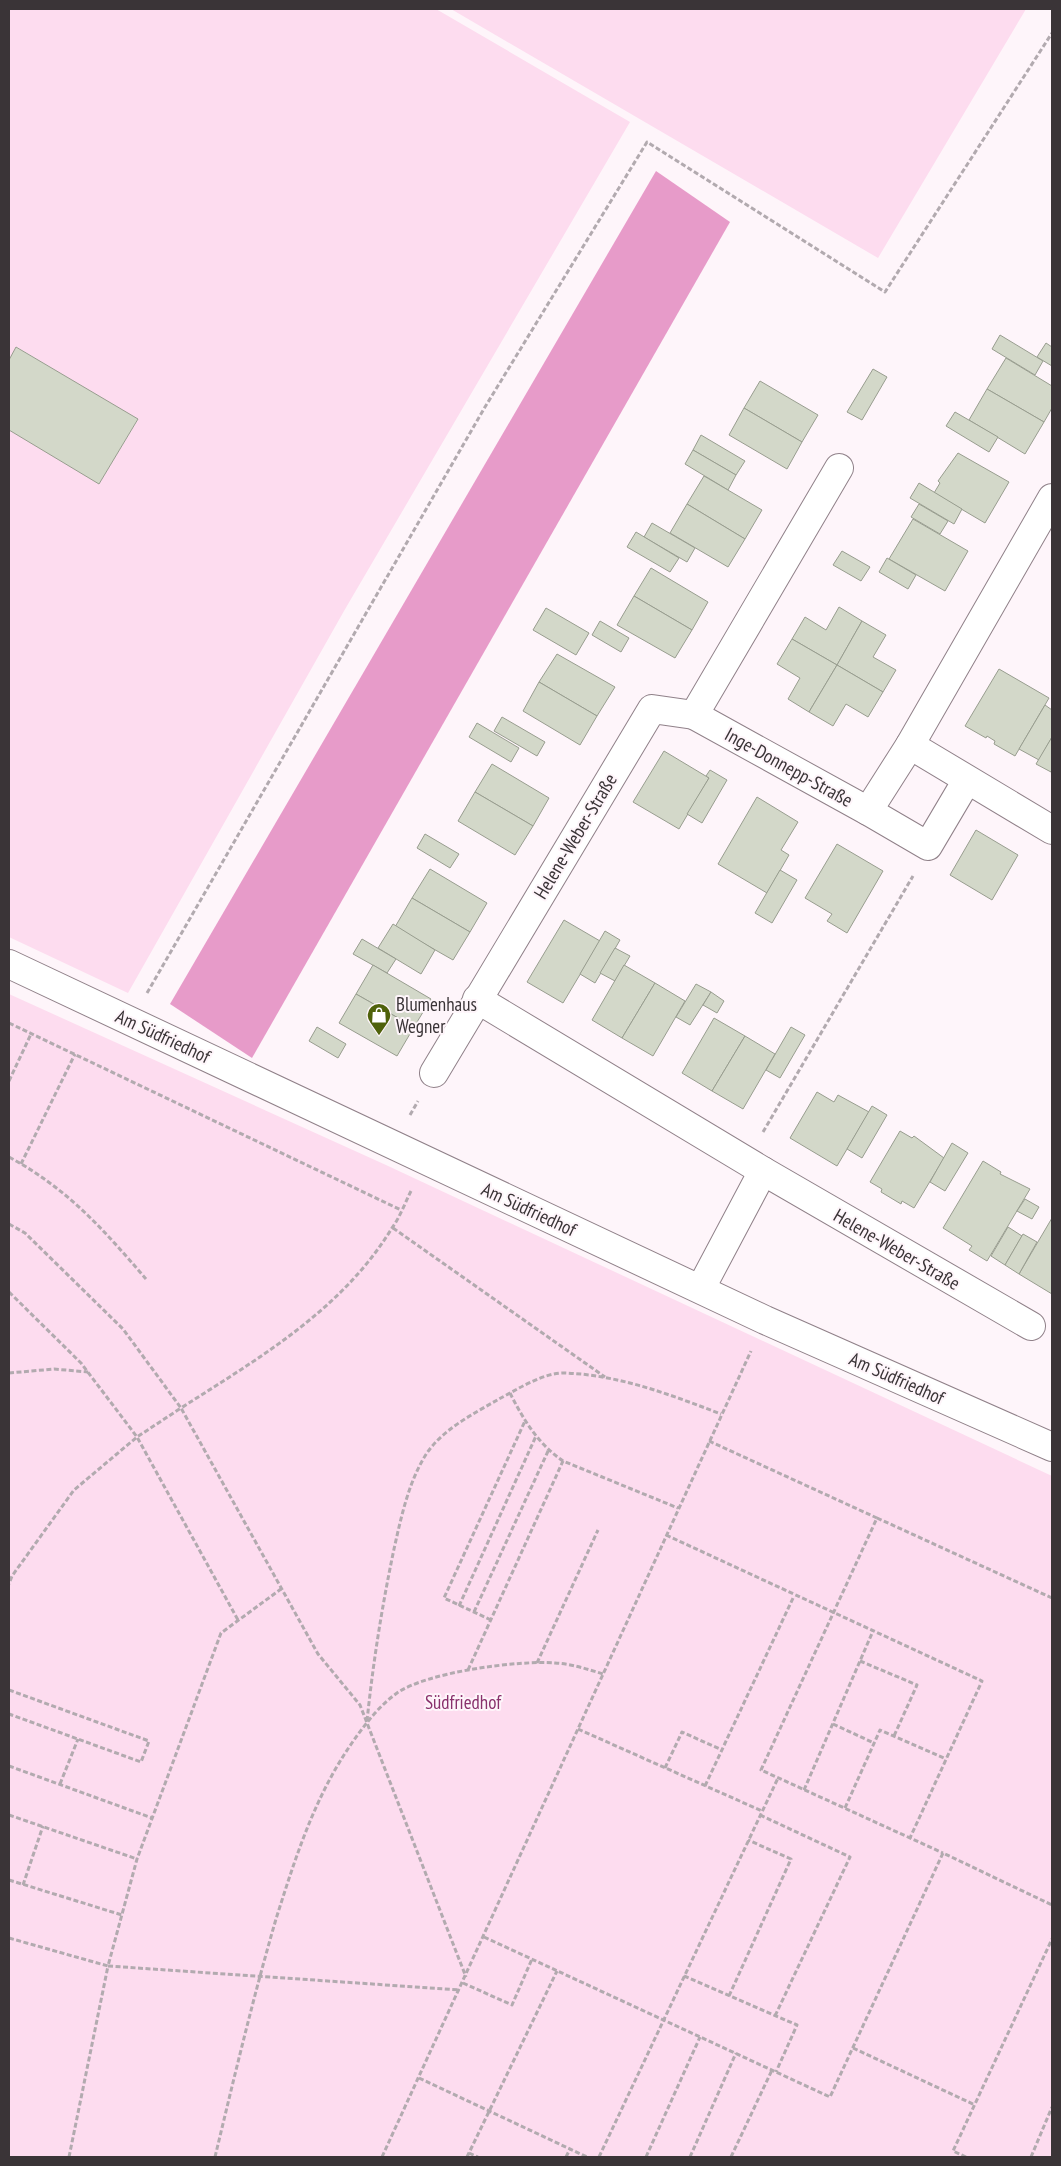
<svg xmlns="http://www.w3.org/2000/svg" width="1061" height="2166" viewBox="0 0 1061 2166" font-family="'PT Sans Narrow',sans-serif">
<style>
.green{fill:#fddcef}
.forest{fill:#e79bc9}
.building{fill:#d3d8c9;stroke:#989d8f}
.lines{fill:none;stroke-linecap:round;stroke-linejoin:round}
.minor-casing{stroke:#908189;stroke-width:30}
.path{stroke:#b2aaaf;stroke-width:3;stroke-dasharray:5 2.5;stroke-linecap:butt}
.minor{stroke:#fff;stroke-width:28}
.labels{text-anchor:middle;stroke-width:4;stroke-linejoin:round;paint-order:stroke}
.street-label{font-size:19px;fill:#3a3437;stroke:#fef5fa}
.poi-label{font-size:19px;fill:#3a3437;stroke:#fef5fa;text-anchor:start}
.park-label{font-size:19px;fill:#89316c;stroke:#fef5fa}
</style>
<rect width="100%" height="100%" fill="#fef5fa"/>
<g class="green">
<path d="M9,9h427l194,113 -286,489 -216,382 -119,-56v-507l90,54 39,-64 -121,-73 -8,13z"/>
<path d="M451,9h575l-148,249z"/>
<path d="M9,994l377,171 666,311v681h-1043z"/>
</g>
<path class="forest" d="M656,171l74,51 -478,836 -82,-54z"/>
<g class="building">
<path d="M1000,335l43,26 -8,14 -43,-26z"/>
<path d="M1046,343l6,4v19l-15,-9z"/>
<path d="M16,347l122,72 -39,65 -90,-54v-70z"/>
<path d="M1006,358l46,28v22l-8,14 -57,-33z"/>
<path d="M873,369l14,8 -25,43 -15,-8z"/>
<path d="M760,381l58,34 -16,27 -58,-34z"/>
<path d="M987,389l57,33 -19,32 -56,-34z"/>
<path d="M744,408l58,34 -15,27 -58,-34z"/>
<path d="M955,412l43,25 -9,15 -43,-26z"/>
<path d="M701,435l44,26 -9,14 -43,-25z"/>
<path d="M693,450l43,25 -8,15 -43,-26z"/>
<path d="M958,453l51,29 -24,41 -51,-30 6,-10 -2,-2z"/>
<path d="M704,476l58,34 -17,29 -58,-35z"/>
<path d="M919,483l43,26 -8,15 -44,-26z"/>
<path d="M687,504l58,35 -17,28 -58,-34z"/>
<path d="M919,504l29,17 -8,13 -29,-17z"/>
<path d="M913,519l55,32 -23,40 -56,-32z"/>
<path d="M652,523l43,25 -8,14 -43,-25z"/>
<path d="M636,532l43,26 -9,14 -43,-25z"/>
<path d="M842,551l28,16 -9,14 -28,-16z"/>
<path d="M887,558l29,17 -8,14 -29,-17z"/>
<path d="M651,568l57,34 -16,28 -58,-34z"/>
<path d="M634,596l58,34 -17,28 -58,-33z"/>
<path d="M839,607l23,14 -25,44 -45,-26 13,-22 21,13z"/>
<path d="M546,608l43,25 -13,22 -43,-25z"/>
<path d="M600,621l29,17 -8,14 -29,-17z"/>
<path d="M862,621l24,14 -13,22 23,13 -13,22 -46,-27z"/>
<path d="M792,639l45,26 -28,47 -21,-13 12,-21 -23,-14z"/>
<path d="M557,654l58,33 -18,29 -58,-34z"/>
<path d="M837,665l46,27 -15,25 -22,-13 -13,22 -24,-14z"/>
<path d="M999,669l50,29 -34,58 -21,-12 1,-3 -8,-5 -1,2 -21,-12z"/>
<path d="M539,682l58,34 -17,29 -57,-34z"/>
<path d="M1045,705l7,5v27l-13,23 -20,-11z"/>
<path d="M502,717l43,25 -8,14 -43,-25z"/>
<path d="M477,723l42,25 -8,14 -42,-25z"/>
<path d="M1052,737v32l-1,3 -15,-8z"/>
<path d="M664,751l45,27 -30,51 -46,-27z"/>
<path d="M492,764l57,34 -16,28 -58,-34z"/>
<path d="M710,770l17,10 -25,43 -15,-9 22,-36 -3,-2z"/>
<path d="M475,792l58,34 -18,29 -57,-34z"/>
<path d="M757,797l41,25 -17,28 8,5 -22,38 -49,-29z"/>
<path d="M976,830l42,25 -26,45 -42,-25z"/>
<path d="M425,834l34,20 -9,14 -33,-20z"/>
<path d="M837,844l46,27 -36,62 -20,-12 5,-7 -27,-16z"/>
<path d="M430,869l57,34 -17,29 -58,-34z"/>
<path d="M780,870l17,10 -25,43 -17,-10z"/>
<path d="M412,898l58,34 -17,28 -58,-33z"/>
<path d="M564,920l36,21 -37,62 -36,-21z"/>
<path d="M393,924l42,26 -14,24 -43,-26z"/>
<path d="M605,931l15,9 -25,43 -15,-9z"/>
<path d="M362,939l34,20 -9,14 -34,-19z"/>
<path d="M615,948l15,8 -15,25 -15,-8z"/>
<path d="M373,965l58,34 -17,28 -58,-33z"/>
<path d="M624,965l31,18 -33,55 -30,-18z"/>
<path d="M655,983l30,18 -32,55 -31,-18z"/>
<path d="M696,984l15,8 -21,33 -14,-8z"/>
<path d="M711,992l13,9 -7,12 -14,-8z"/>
<path d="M356,994l58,33 -17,29 -58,-33z"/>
<path d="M714,1018l31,18 -33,55 -30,-18z"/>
<path d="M317,1027l29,17 -8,14 -29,-17z"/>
<path d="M791,1027l14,8 -25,43 -14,-8z"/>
<path d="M745,1036l30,18 -32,55 -31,-18z"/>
<path d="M817,1092l17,10 4,-7 31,17 -32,54 -47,-28z"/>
<path d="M872,1106l15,9 -25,43 -15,-9z"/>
<path d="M900,1131l12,7 2,-2 30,22 -30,50 -12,-7 -1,3 -20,-12 1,-3 -12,-7z"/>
<path d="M952,1143l16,10 -23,38 -15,-9z"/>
<path d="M983,1161l18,11 -1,2 30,15 -43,72 -18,-11 3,-4 -29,-18z"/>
<path d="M1025,1199l14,8 -7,12 -15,-8z"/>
<path d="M1052,1218v76l-33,-20z"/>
<path d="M1008,1227l14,9 -17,29 -14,-9z"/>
<path d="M1023,1234l14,8 -18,32 -14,-9z"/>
</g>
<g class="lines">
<g class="minor-casing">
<g id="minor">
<path d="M839,468l-145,247 174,96 42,-66 142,-247"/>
<path d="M910,745l142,85"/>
<path d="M868,811l60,35 39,-66"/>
<path d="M9,964l756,356 287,127"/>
<path d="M477,999l286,172 268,155"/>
<path d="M434,1073l218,-364 42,6"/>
<path d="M701,1288l62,-117"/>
</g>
</g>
<g class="path">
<path d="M147,993l338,-586 162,-265 238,150 167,-259"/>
<path d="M9,1023l392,187"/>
<path d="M9,1081l22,-47"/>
<path d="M410,1115l8,-14"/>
<path d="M763,1132l150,-256"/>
<path d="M9,1157c59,32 94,72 137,122"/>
<path d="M21,1164l54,-110"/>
<path d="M411,1191c-6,12 -11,26 -19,37 -50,82 -133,130 -211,180l137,246 42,51 106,272"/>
<path d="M9,1224l16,9 98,96 58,79 -44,29 -63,53 -62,86 -3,8"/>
<path d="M393,1228l212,149"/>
<path d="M9,1292l72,71 56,74 101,183"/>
<path d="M9,1373l45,-4 34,3"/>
<path d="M510,1393c13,26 28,51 53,68l115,47"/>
<path d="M709,1441l168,77 -116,252 182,83"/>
<path d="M877,1518l175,80"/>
<path d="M666,1535l316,146 -72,157"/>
<path d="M459,1606l77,-170"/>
<path d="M474,1612l75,-163"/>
<path d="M491,1620l-47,-22 81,-177"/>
<path d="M860,1661l57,24 -23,51"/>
<path d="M537,1663l61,-133"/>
<path d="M468,1670l95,-209"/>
<path d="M9,1690l140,51 -8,21 -132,-48"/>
<path d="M367,1721c6,-58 15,-115 27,-172 7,-31 14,-65 31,-93 16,-26 48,-42 74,-57 17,-9 45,-27 66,-26 55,2 106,22 156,41"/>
<path d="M833,1724l41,19"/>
<path d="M578,1729l184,82"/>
<path d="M9,1766l143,52"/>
<path d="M665,1768l17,-36 40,18"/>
<path d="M60,1784l18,-45"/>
<path d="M705,1786l89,-190"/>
<path d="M804,1790l69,-159"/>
<path d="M845,1808l35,-78 66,29"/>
<path d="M9,1815l128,44"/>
<path d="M760,1815l90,42 -75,159"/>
<path d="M9,1880l113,35"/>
<path d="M23,1885l20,-59"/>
<path d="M484,1937l346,160 113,-244 109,52"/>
<path d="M9,1938l99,28 29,-107 84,-226 60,-44"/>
<path d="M684,1976l113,49 -21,47"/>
<path d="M463,1983l49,22 20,-46"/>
<path d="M729,1996l62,-137 -43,-19"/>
<path d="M853,2048l122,57"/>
<path d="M419,2078l168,79"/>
<path d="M469,2153l9,4"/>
<path d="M69,2157l39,-191 352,24"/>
<path d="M215,2157c19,-79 38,-159 61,-238 20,-63 39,-124 78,-179 12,-17 26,-35 43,-47 30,-21 122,-33 158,-30 17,1 32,6 48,11"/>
<path d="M382,2157l369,-806"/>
<path d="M467,2157l90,-186"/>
<path d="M566,2157l4,-8"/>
<path d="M599,2157l179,-379"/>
<path d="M646,2157l54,-120"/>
<path d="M690,2157l46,-104"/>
<path d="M731,2157l41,-87"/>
<path d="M966,2157l-13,-6 99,-212"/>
<path d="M1031,2157l21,-50"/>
</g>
<use href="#minor" class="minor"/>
</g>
<defs>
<g id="shop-pin" transform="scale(1.25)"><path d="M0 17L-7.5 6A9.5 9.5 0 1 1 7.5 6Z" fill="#4f620b" stroke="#fef5fa"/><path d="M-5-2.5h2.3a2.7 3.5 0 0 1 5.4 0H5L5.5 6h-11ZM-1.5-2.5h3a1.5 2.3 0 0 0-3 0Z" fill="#fff"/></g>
</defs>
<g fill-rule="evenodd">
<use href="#shop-pin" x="379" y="1015"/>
</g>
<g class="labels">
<g class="street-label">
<text transform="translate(789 767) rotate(29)" y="7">Inge-Donnepp-Straße</text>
<text transform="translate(575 836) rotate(-59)" y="7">Helene-Weber-Straße</text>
<text transform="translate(163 1036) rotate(25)" y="7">Am Südfriedhof</text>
<text transform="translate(529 1209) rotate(25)" y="7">Am Südfriedhof</text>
<text transform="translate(897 1249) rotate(30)" y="7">Helene-Weber-Straße</text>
<text transform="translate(897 1378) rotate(24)" y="7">Am Südfriedhof</text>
</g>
<g class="poi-label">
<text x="396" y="1011">Blumenhaus<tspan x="396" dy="22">Wegner</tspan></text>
</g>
<g class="park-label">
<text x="463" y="1709">Südfriedhof</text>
</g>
</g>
<rect width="1061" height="2166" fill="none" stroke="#3a3437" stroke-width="20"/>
</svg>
